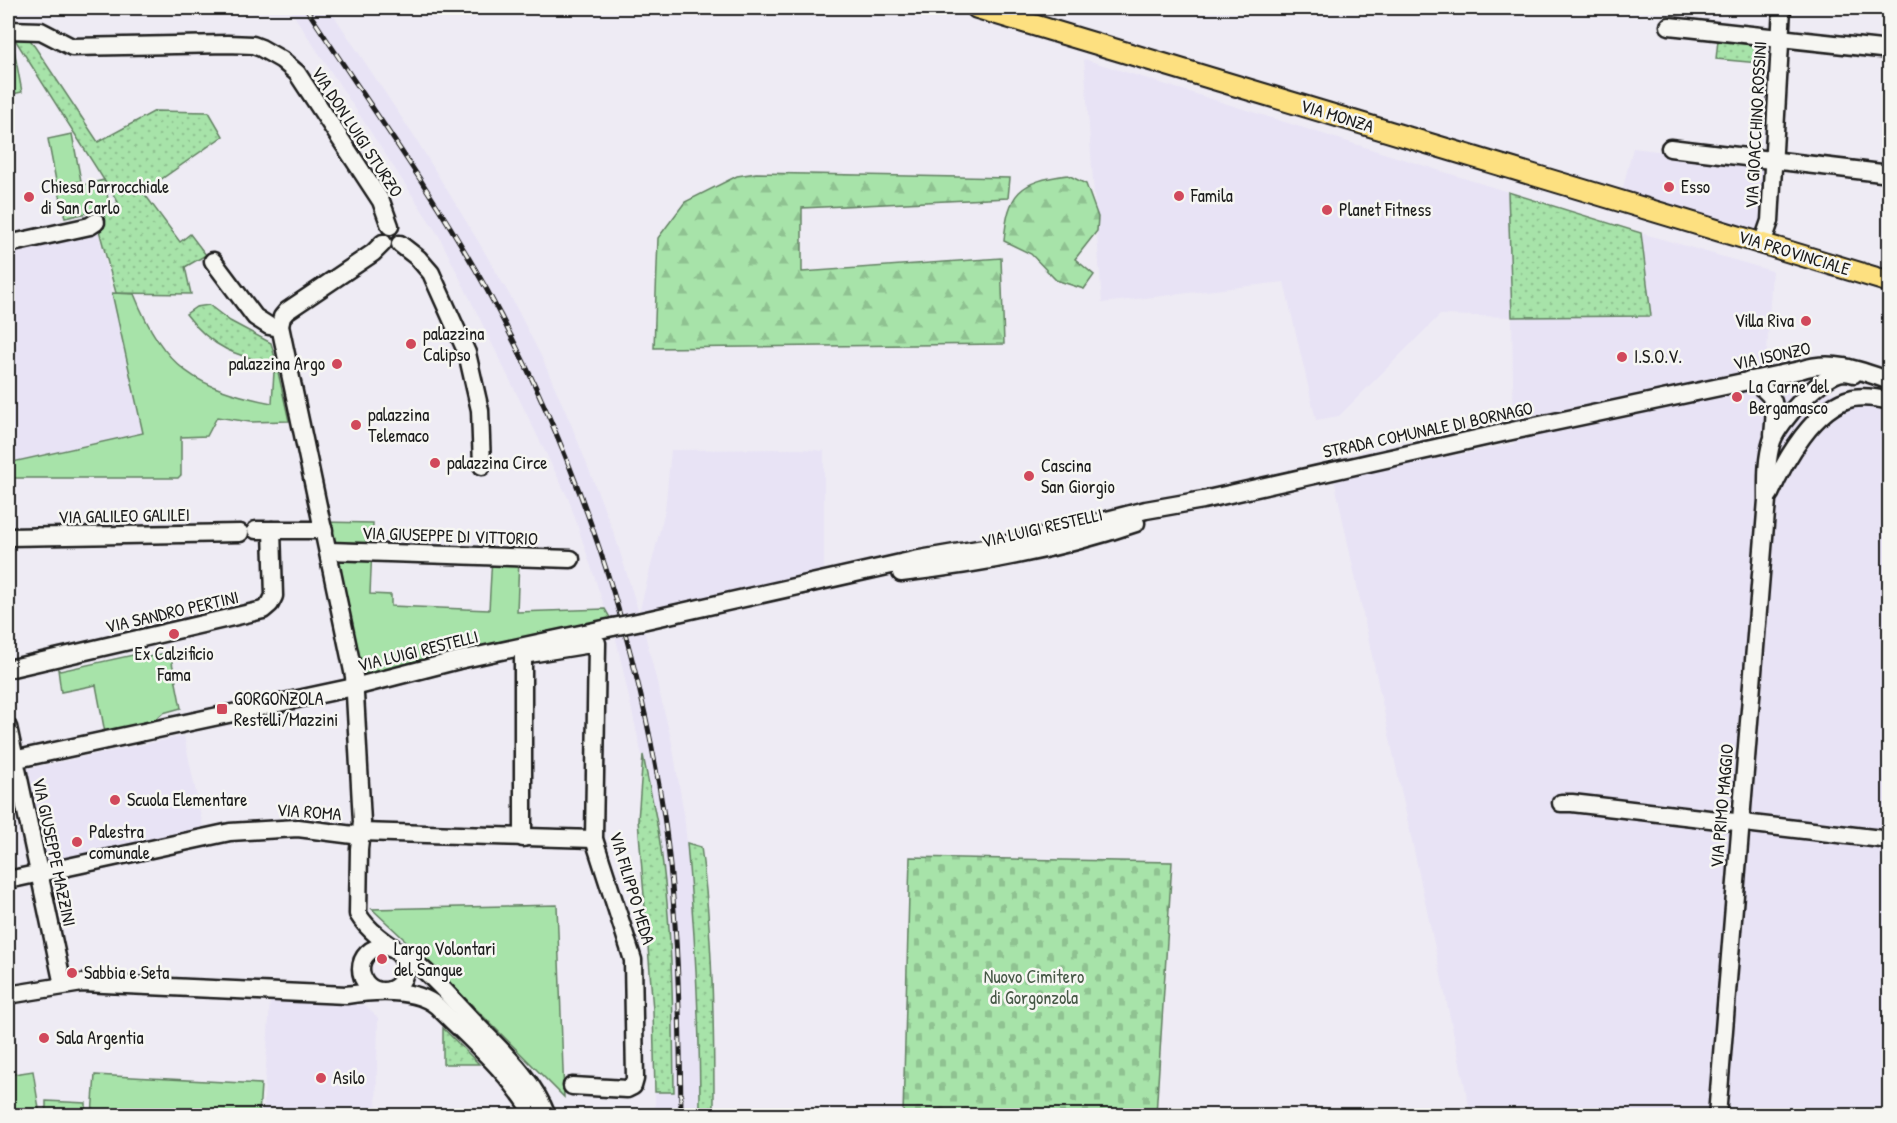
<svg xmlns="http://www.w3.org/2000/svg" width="1897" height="1123" viewBox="0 0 1897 1123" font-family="'Patrick Hand',sans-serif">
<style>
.built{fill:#e8e3f5}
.grass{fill:url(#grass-dots);stroke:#628062;stroke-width:1.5}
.forest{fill:url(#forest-firs);stroke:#628062;stroke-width:1.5}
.cemetery{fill:url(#cemetery-stones);stroke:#628062;stroke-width:1.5}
.park{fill:#a7e3a9;stroke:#628062;stroke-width:1.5}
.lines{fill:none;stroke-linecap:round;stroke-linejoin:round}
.minor-casing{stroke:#1c1c1c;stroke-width:21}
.major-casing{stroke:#1c1c1c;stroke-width:24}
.minor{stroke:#f6f6f2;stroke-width:16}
.major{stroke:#fde080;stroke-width:20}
.rail-casing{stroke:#1c1c1c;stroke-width:5}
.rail{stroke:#f6f6f2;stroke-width:3;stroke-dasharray:9;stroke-linecap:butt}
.minor-bridge-casing{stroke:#1c1c1c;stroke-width:21;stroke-linecap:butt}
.minor-bridge{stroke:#f6f6f2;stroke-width:16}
.poi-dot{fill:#d1495b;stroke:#f6f6f2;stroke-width:2}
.labels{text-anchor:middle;stroke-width:5;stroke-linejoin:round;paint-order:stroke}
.street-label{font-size:18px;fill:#1c1c1c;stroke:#f6f6f2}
.poi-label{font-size:18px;fill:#1c1c1c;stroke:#f6f6f2;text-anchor:start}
.park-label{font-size:18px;fill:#465846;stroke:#f6f6f2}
</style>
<defs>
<pattern id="grass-dots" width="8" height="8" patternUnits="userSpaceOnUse" patternTransform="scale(1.5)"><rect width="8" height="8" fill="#a7e3a9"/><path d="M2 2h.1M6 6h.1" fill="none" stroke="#8fc291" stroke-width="1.8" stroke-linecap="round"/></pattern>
<pattern id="forest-firs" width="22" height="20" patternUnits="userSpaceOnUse" patternTransform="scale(1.5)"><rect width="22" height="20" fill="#a7e3a9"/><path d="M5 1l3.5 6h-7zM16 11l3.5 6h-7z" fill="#8fc291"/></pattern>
<pattern id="cemetery-stones" width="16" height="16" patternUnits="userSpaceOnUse" patternTransform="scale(1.5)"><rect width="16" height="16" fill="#a7e3a9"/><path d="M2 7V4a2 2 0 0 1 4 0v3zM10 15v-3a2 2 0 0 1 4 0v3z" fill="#8fc291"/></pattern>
</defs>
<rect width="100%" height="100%" fill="#eeebf4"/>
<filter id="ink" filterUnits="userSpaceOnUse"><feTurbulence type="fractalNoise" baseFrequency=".0167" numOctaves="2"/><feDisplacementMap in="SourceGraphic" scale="12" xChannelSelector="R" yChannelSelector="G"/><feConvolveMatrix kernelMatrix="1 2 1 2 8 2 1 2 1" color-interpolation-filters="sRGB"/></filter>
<g filter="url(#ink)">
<g class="built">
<path d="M289,8h40l90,136 59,97 35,60 30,59 28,64 44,112 24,77 26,-103 6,-60 131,-1 22,2v117l-7,8 -177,38 32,129 12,71 10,100 6,201h-45v-23h19l-4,-145 -14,-128 -44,-198 -7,-12 -36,-109 -130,-264z"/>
<path d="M1084,59l424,133 4,124h138l-9,-83 131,38 -6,97 123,45v702h-418l-137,-636 180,-35 -2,-127 -72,-2 -101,101 -23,4 -32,-138 -182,21z"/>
<path d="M1633,148l135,17 -4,55 -4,12 -138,-41z"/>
<path d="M98,229l45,204 -135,30v-213z"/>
<path d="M184,736l20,95 -159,33 -19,-95z"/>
<path d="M270,1001l95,4 13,13 -2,97h-113z"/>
</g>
<g class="grass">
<path d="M14,38h15l69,104 57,-31 54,1 14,24 -80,56 37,50 10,-8 16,21 -21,12 6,27 -75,-1 -20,-74 22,-17z"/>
<path d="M1718,40l42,4 -1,19 -43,-4z"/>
<path d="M1508,192l133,41 10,83 -139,1z"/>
<path d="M209,305l21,16 41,22 6,22c-40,-9 -65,-16 -91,-51l10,-7z"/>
<path d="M643,755c4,21 9,42 13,63 16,90 17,183 18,274h-19l-2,-82 -15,-190z"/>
<path d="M687,843l14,4c12,89 13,179 13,268h-14c0,-90 -5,-181 -13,-272z"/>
<path d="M443,1028l36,36h-36z"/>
</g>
<g class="forest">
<path d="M756,173l254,5 -2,20 -206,10v64l199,-14 3,86 -350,4 4,-110 27,-36 52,-26z"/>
<path d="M1068,175l18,9 12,33 -1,14 -22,28 19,16 -10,14 -28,-9 -25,-26 -27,-13c4,-48 15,-60 64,-66z"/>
</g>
<path class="cemetery" d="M910,857l262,5 -16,253h-253z"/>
<g class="park">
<path d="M13,44l9,48 -14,3v-50z"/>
<path d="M72,134l9,47 -24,5 -9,-47z"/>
<path d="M104,180l6,28 -45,10 -6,-27z"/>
<path d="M112,293l22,1c30,74 61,94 138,109l2,-31h4l11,49 -39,1 -33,-5 -10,19 -26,1v38l-3,3h-170v-15l135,-30z"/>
<path d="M322,522l51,1 -3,71 21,1v11l98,4 3,-54 27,2 -2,54 88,-3 7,12 -259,65z"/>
<path d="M170,652l11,56 -18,5 -12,10 -46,10 -9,-48 -35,7 -3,-23 2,2 82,-18 2,5z"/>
<path d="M557,905l7,192 -128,-128 -64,-60z"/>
<path d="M33,1071l7,44h-28l-4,-25v-15z"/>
<path d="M95,1075l166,9 -2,31h-167z"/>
<path d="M46,1101l40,2v12h-40z"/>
</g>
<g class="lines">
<g class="minor-casing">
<g id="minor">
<path d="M1669,26l221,24"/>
<path d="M8,30l33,1 31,16 156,-3 25,1 8,3 21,12 15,13 84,128 9,25"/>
<path d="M1670,148l220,26"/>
<path d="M383,243l-10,10 -86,58 -5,6 -2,9 74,350 8,146 -3,27 -1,65c13,22 40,36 60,51 19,16 35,35 52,53 28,30 62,58 77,98"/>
<path d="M8,244l82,-18 6,-4"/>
<path d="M400,244l18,14 13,15 36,80 13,57 2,56"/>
<path d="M1762,244l8,-23 12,-213"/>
<path d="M213,261l42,56 14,9 11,2"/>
<path d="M1749,380c29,14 27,26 24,55"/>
<path d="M1770,494c14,-33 45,-88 83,-96 12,-2 25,0 37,3"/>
<path d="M256,530h68"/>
<path d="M8,537l232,-4"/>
<path d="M329,551l242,8"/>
<path d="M901,573c79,-9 160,-24 235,-50"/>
<path d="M642,621l272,-61 111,-19 121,-31 57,-10 304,-68 293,-62c31,-11 60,0 90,11"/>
<path d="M8,669l255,-59 7,-6 4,-8 -2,-66"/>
<path d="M8,727l55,258"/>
<path d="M8,761l346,-74 105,-27 154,-33"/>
<path d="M1561,803h11l318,37"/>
<path d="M361,832l233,7"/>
<path d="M523,838v-183l74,-12 -3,196 39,121 2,119 -2,7 -6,3 -55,-3"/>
<path d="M8,880l222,-48 68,-4 63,8"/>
<circle cx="383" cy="969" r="22"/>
<path d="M8,995l74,-12 264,12c27,-4 68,-8 91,11 34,34 73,67 98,110"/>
<path d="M1717,1116l50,-616c0,-19 -1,-40 5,-59 7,-20 51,-68 72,-69 4,0 7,1 10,2"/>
</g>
</g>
<g class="major-casing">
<path id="major" d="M977,8l913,274"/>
</g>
<use href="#minor" class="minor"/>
<use href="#major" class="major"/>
<g class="rail-casing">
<path id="rail" d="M306,8c61,94 127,184 181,282 89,163 149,343 177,526 14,100 16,199 17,300"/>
</g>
<use href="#rail" class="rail"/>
<g class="minor-bridge-casing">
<path id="minor-bridge" d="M613,627l29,-6"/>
</g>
<use href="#minor-bridge" class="minor-bridge"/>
</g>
</g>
<g class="poi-dot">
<circle cx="1669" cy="187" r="6"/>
<circle cx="1179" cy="196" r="6"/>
<circle cx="29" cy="197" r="6"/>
<circle cx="1327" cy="210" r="6"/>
<circle cx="1806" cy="321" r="6"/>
<circle cx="411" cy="344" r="6"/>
<circle cx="1622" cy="357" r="6"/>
<circle cx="337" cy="364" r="6"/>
<circle cx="1737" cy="397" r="6"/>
<circle cx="356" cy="425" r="6"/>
<circle cx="435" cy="463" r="6"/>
<circle cx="1029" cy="476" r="6"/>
<circle cx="174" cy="634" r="6"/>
<rect x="216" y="703" width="12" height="12" rx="3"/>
<circle cx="115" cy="800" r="6"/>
<circle cx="77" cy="842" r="6"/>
<circle cx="382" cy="959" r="6"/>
<circle cx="72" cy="973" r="6"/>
<circle cx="44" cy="1038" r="6"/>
<circle cx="321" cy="1078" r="6"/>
</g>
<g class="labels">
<g class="street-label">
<text transform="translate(1337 116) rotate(17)" y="6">VIA MONZA</text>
<text transform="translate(1756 125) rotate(-87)" y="6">VIA GIOACCHINO ROSSINI</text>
<text transform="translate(357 132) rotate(57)" y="6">VIA DON LUIGI STURZO</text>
<text transform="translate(1794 253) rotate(17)" y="6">VIA PROVINCIALE</text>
<text transform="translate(1772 356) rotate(-12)" y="6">VIA ISONZO</text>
<text transform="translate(1428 430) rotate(-12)" y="6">STRADA COMUNALE DI BORNAGO</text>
<text transform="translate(124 516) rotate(-1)" y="6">VIA GALILEO GALILEI</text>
<text transform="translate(1042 528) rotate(-13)" y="6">VIA LUIGI RESTELLI</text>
<text transform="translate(450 536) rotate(2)" y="6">VIA GIUSEPPE DI VITTORIO</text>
<text transform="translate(172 612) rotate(-13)" y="6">VIA SANDRO PERTINI</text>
<text transform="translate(418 651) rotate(-14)" y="6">VIA LUIGI RESTELLI</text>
<text transform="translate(1722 806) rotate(-85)" y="6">VIA PRIMO MAGGIO</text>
<text transform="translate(309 812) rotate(4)" y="6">VIA ROMA</text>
<text transform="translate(54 852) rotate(78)" y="6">VIA GIUSEPPE MAZZINI</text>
<text transform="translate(632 888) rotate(73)" y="6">VIA FILIPPO MEDA</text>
</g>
<g class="poi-label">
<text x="41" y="193">Chiesa Parrocchiale<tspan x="41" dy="21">di San Carlo</tspan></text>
<text x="1681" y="193">Esso</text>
<text x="1191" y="202">Famila</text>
<text x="1339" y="216">Planet Fitness</text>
<text x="1794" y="327" text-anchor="end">Villa Riva</text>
<text x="423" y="340">palazzina<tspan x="423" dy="21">Calipso</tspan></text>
<text x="1634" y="363">I.S.O.V.</text>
<text x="325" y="370" text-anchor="end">palazzina Argo</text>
<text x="1749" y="393">La Carne del<tspan x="1749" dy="21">Bergamasco</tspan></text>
<text x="368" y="421">palazzina<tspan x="368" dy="21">Telemaco</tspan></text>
<text x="447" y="469">palazzina Circe</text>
<text x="1041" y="472">Cascina<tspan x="1041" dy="21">San Giorgio</tspan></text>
<text x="174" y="660" text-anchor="middle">Ex Calzificio<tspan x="174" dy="21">Fama</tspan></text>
<text x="234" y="705">GORGONZOLA<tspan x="234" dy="21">Restelli/Mazzini</tspan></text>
<text x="127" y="806">Scuola Elementare</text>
<text x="89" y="838">Palestra<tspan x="89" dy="21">comunale</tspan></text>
<text x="394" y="955">Largo Volontari<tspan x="394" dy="21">del Sangue</tspan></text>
<text x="84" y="979">Sabbia e Seta</text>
<text x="56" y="1044">Sala Argentia</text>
<text x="333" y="1084">Asilo</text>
</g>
<g class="park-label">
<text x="1034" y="983">Nuovo Cimitero<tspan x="1034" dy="21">di Gorgonzola</tspan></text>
</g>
</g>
<rect width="1897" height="1123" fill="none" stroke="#f6f6f2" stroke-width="30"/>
<rect x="15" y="15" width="1867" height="1093" fill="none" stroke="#1c1c1c" stroke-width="2" filter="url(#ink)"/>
</svg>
